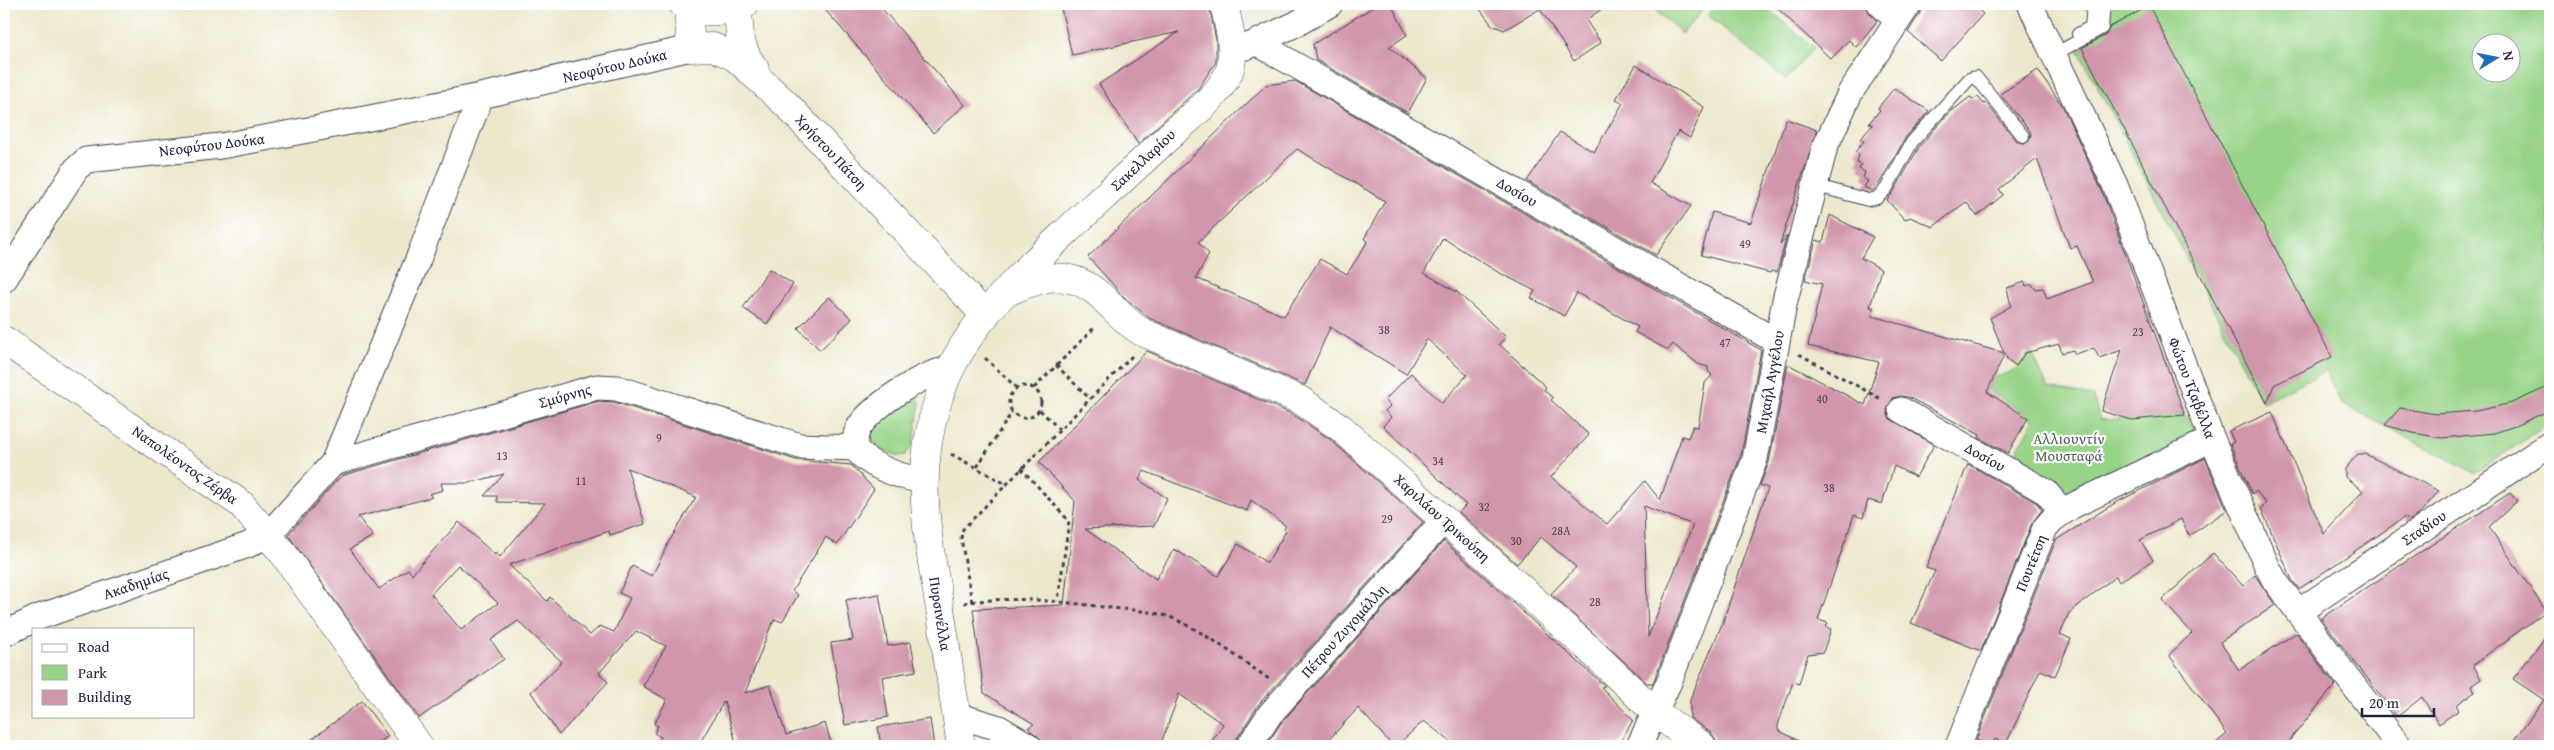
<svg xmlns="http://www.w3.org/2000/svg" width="2554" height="750" viewBox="0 0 2554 750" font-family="'Gentium Book Plus',serif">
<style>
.green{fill:#98d488;stroke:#5d7b62;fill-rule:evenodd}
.building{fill:#d196ac;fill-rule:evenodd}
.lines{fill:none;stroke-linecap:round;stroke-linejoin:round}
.lane-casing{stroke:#404051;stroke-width:14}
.street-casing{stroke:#404051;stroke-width:27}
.secondary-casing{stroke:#404051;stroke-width:29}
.path{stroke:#404051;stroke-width:3;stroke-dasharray:4 4;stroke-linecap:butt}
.lane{stroke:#fff;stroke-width:12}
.street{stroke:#fff;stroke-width:25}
.secondary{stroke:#fff;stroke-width:28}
.labels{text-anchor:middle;stroke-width:4.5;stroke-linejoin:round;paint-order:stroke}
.number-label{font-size:12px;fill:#4e3f57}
.street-label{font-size:15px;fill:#22223b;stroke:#fff}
.park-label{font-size:15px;fill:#4b6056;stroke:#fff}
</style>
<rect width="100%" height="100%" fill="#fff"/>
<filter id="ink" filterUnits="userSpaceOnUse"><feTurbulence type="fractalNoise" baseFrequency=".02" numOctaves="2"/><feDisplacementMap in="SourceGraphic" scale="10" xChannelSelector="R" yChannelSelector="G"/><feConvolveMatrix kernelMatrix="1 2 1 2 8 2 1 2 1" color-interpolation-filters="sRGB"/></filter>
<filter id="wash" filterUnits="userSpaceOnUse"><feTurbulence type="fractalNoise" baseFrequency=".0096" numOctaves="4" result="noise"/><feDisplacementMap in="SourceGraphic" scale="20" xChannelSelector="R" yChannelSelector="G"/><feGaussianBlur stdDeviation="1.12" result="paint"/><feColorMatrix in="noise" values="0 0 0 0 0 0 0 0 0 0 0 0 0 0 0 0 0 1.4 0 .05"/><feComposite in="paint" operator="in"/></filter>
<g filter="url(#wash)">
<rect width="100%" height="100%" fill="#ede8cc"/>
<g class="green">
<path d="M1659,4h49l-26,30 -28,-25z"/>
<path d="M1718,4h44l52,43 -28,33 -78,-65z"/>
<path d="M2098,4h452v419l-75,50 -134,-70 -15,-32 -64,31 -185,-354zM2482,42h30v30h-30z"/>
<path d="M2031,351l17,37 45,8 7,24 85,-5 16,24 -127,60 -63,-37 23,-42 -46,-30 4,-11 24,-10z"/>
<path d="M916,395l4,8 -7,43 -8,9 -7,1 -21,-9 -7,-11 7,-16z"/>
</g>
<g id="blocks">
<g class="building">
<path d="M820,4h58l87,101 -32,28z"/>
<path d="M1060,4h149l7,36v22l-18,27 -60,55 -39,-60 80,-52 -107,23z"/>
<path d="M1378,4h13l16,31 -18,12 38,31 -19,35 -92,-53 -3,-16z"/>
<path d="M1476,4h133l-23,16 15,23 -27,18 -34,-52 -36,21 -12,-5z"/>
<path d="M1773,4h93l4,10 7,7 -21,26 -7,-7 -18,19z"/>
<path d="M1926,4h46l11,10 -42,47 -33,-29z"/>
<path d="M2149,6l183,351 -58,28 -7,18 -185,-355 24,-13 4,-8z"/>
<path d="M1636,65l68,42 -14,31 -12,-7 -28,52 41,23 -35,49 -129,-74 33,-49 34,20 29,-49 -7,-4z"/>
<path d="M2038,70l24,35 40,86 83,224 -53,5 -31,-9 21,-61 -23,8 -5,-10 -19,6 -2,-4 -11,3 -3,-9 -34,9 -9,13 -9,-7 -2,-6 -18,39 41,26 -20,35 -29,-15 1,-3 -72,-38 -8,-1 -7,2 -6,12 2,8 45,27 -18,32 -22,-11 -12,38 -14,-4 -5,18 -9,-3 -36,105 10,3 -2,4 5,2 -8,23 -15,2 -9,30 -6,-2 -15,43v5l30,16h-84l-7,-3 -6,-10 -21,-15v-18l32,-76 46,-136 -8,-3 9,-23 19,-98 77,41 14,-43 -71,-16 14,-62 -17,-4 11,-40 7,2 7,-27 43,22 -12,21 20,11 -11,38h3l-1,9 132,37 -14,-35 21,-12 -4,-18 18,-6 1,4 6,-2 3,5 8,-1 4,11 46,-17 -16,-36 -7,2 -33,-89 -38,30 4,6 -26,21 -11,-14 -33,25 -23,-10 -5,3 -18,-20 6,-7 26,-46 29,-33 22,-17 3,2 5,-2 6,7 2,-1 31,38 7,3 4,-2 3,-7 -1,-4 -30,-37z"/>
<path d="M1295,81l466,269 -20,105 -88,228h-6l-96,-89 25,-27 -35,-30 -24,27 -58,-52 7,-7 -83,-79 8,-9 -6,-6 5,-5 -5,-6 26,-27 31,30 25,-28 -40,-36 -21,35 -76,-47 -25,58 -156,-67 -25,-21 -36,-40 178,-172zM1297,149l88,52 -21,38 4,2 -21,33 -27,-15 -36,57 -88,-38 13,-24 -11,-12zM1443,238l53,33 39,20 -4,7 33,18 13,-23 61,34 -3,5 5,3 28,15 5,-6 25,20 10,3v4l4,4 -7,8 -7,44 -5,-1 -5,12 -6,-2 -22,64 -15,-19 -38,43 -56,-47 38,-42 -38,-35 2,-2 -9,-8 2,-3 -47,-43 7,-7 -49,-45 -33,-19zM1644,506l49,19 -45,112z"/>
<path d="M1894,88l35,23 -23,26 -27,47 -7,7 -8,-4 4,-6 -5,-3 2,-6 -6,-3 2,-4 -4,-2 2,-9 -4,-2 9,-11 -4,-2 13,-14 -4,-2 11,-13 -2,-2z"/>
<path d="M1786,119l31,11 -37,114 7,-8 -10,36 -6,-1 -1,2 -69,-18 11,-43 39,11z"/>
<path d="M769,269l24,15 -26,40 -24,-16z"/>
<path d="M829,297l23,22 -32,31 -22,-22z"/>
<path d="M1147,351l145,63 39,26 92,82 -164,182 -22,34 -2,8h-26l14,-22 -44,-30 -19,52h-117l-2,-7 -13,-11 6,-4 -50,-31 -11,-84 91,-4 11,-104 -36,-39zM1144,471l103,40 4,-11 35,26 -2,3 2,2 -19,32 -29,-19 -20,32 -44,-27 -18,30 -71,-50 69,-3 13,-28 -28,-18z"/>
<path d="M2550,386v24l-35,16 -21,7 -52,5 -29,-5 -28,-8 15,-17 36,6 40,-3 36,-8z"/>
<path d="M599,401l15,1 182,58 55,5 23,24 -37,56 -11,-8 -34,54 6,4 -16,27 -7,-3 -5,9 -25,65 25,-8 16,50 39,-12 7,23h-95l-13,-45 -26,45h-42l5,-9 -7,-4 4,-7 -4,-2 13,-24 -24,-14 23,-40 -30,-15 -37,42 9,9 -49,53 -28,-43 31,-30 -44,-41 -27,19 13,19 -85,59 -131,-183 53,-59zM627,468l69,29 -26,43 -18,36 -20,-10 -13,27 11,5 -16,34 -14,-6 -10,9 -40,-38 -3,4 -38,-36 100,-34 1,4 35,-11zM504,474l-20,22h13v6l48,1 -45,54 -5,-5v3l-36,-33 -47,52 -4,-5 -29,20 -29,-40 23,-13 -15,-19 74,-20 -3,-3 14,-4 -2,-7h28zM458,565l40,38 -37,27 -30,-36z"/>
<path d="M2272,412l52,122 39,-43 -18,-14v-8l13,-15h7l74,37 -19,22 -11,8 -4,-4 -106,72 -7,-9 -31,-72 5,-5 -10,-12 -4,3 -22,-50 4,-2 -5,-11z"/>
<path d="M2205,458l22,52 -38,26 -8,-17 -41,21 13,20 -34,22 -3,-6 -47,37 -9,21 11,5 -16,37 -15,-6 -34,74 -11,-5 -4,7 -15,-6 80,-200 59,-37z"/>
<path d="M1968,464l69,39 5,7 -10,13 -51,128 -70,-28 24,-52 -9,-3z"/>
<path d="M2510,493l7,8 -28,26 57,84 -73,54 8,14 -10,7 4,6 -19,13 3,5 -20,14 -17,-27 -25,20 -76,-99z"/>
<path d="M1444,541l161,145 -4,1 32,33 -15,26h-162l-32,-25 -28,25h-3l-35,-38 -35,38h-57l15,-23z"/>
<path d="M2213,553l30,33 12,-11 20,30 -55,37 19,28 57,-37 39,52 -50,61h-73l15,-12 -58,-79 23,-22 -30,-33z"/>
<path d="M879,594l9,52 23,-4 5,29 -34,6 6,40 -43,8 -14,-82 22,-3 -7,-40z"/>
<path d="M2550,631v115h-40l34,-46 -31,-21z"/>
<path d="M362,701l26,35 -13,10h-72z"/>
<path d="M930,719l4,27h-53l-3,-19z"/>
</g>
</g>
</g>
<g filter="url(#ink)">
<use href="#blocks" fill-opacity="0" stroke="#404051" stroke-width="1"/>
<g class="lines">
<g class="lane-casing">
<g id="lane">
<path d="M2078,34l13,-7 2,-23"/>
<path d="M2055,54l47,-26 2,-24"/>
<path d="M1814,185l54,15 9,-2 9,-9 26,-47 57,-63 7,-2 47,59"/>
</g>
</g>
<g class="street-casing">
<g id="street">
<path d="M1880,4l17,16"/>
<path d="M2030,4l85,181 97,254 55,127 8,15 124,165"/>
<path d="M1257,43l519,298"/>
<path d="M1246,47l50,-23 34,-20"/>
<path d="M4,280l72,-111 10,-9 135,-14 98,-18 162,-32 210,-48"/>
<path d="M1901,410l135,76 10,6 17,20"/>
<path d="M333,463l264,-76 20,1 183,58 55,2"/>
<path d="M924,481c-23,-4 -55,-14 -69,-33 0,-7 0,-13 3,-19 11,-21 68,-59 91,-59"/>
<path d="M2298,612l252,-168"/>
<path d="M4,634l35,-17 209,-72 21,-11 64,-71 86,-206 62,-161"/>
<path d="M956,715l43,13 30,18"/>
<path d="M1249,746l21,-32 174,-194"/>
<path d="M1639,746l30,-64 86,-223 30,-159 40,-153 25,-54 59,-89"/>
<path d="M1958,746l87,-218 7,-8 20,-14 140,-67"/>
</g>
</g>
<g class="secondary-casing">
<g id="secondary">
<path d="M683,4c17,12 44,8 62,0"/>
<path d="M688,7l3,41 22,-1 22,10 51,47 199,211"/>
<path d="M738,7c1,24 1,42 17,62"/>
<path d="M1003,294c39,-18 68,-28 102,6 11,11 23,24 37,32l158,68 41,28 247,220 68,65 46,33"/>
<path d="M4,340l237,164 42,49 136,193"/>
<path d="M961,746c-7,-45 -14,-91 -21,-137 -13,-76 -26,-133 -2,-209 22,-71 81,-124 133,-173 31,-29 62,-57 93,-86 20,-19 54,-43 65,-69 8,-20 -1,-48 -5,-68"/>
</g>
</g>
<g class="path">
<path d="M1799,354l82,45"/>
<path d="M985,358l32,30"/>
<path d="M1056,365l33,33"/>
<circle cx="1025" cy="402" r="16"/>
<path d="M1034,388l61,-61"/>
<path d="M1040,410l19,19"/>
<path d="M951,454l55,30"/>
<path d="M977,467l35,-55"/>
<path d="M1021,468l48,53 -11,80"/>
<path d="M972,602l-11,-64 2,-9 170,-174"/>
<path d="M964,603c49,-8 99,-1 148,5 20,2 42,3 60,10 35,15 66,40 97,61"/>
</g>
<use href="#lane" class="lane"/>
<use href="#street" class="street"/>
<use href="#secondary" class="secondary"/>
</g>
</g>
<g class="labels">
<g class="number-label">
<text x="1745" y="248">49</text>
<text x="1384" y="334">38</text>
<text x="2138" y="336">23</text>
<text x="1725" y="347">47</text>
<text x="1822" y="403">40</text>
<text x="659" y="442">9</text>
<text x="502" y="460">13</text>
<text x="1438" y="465">34</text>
<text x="581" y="485">11</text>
<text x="1829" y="492">38</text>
<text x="1484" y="511">32</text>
<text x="1387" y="523">29</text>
<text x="1561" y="535">28Α</text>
<text x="1516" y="545">30</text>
<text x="1595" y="606">28</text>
</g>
<g class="street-label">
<text transform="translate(615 66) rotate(-13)" y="5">Νεοφύτου Δούκα</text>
<text transform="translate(212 145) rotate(-7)" y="5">Νεοφύτου Δούκα</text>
<text transform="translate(831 152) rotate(47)" y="5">Χρήστου Πάτση</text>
<text transform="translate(1143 160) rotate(-43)" y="5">Σακελλαρίου</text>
<text transform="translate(1517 192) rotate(30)" y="5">Δοσίου</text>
<text transform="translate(1770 382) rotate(-80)" y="5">Μιχαήλ Αγγέλου</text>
<text transform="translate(2192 388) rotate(69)" y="5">Φώτου Τζαβέλλα</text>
<text transform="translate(565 396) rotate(-16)" y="5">Σμύρνης</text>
<text transform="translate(1985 457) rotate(29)" y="5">Δοσίου</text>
<text transform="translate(185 465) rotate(35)" y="5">Ναπολέοντος Ζέρβα</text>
<text transform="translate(1442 518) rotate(42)" y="5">Χαριλάου Τρικούπη</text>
<text transform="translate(2424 528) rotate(-34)" y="5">Σταδίου</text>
<text transform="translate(2031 563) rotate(-68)" y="5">Πουτέτση</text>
<text transform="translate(136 584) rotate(-19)" y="5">Ακαδημίας</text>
<text transform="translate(940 614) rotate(81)" y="5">Πυρσινέλλα</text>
<text transform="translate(1344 631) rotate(-48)" y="5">Πέτρου Ζυγομάλλη</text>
</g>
<g class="park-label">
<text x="2069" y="444">Αλλιουντίν<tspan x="2069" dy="17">Μουσταφά</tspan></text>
</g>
</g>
<rect width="2554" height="750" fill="none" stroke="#fff" stroke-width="20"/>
<rect x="32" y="628" width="162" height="90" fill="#ffffff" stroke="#a7a7b1"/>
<rect x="42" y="644" width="25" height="8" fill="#ffffff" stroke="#a7a7b1"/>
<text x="78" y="652" font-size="15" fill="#22223b">Road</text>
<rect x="42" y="665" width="25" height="15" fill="#98d488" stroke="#a7a7b1"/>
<text x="78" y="678" font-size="15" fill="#22223b">Park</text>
<rect x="42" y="690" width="25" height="15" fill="#d196ac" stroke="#a7a7b1"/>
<text x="78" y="702" font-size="15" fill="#22223b">Building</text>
<g transform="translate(2496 58) rotate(80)"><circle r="24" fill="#ffffff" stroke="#a7a7b1"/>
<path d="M0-4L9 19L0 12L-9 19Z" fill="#1f6fb2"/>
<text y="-8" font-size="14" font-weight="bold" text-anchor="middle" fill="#22223b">N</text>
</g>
<path d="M2362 708v8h72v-8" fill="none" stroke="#22223b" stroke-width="2.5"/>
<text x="2369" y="708" font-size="15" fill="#22223b" stroke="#ffffff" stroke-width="4" paint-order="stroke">20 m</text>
</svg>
